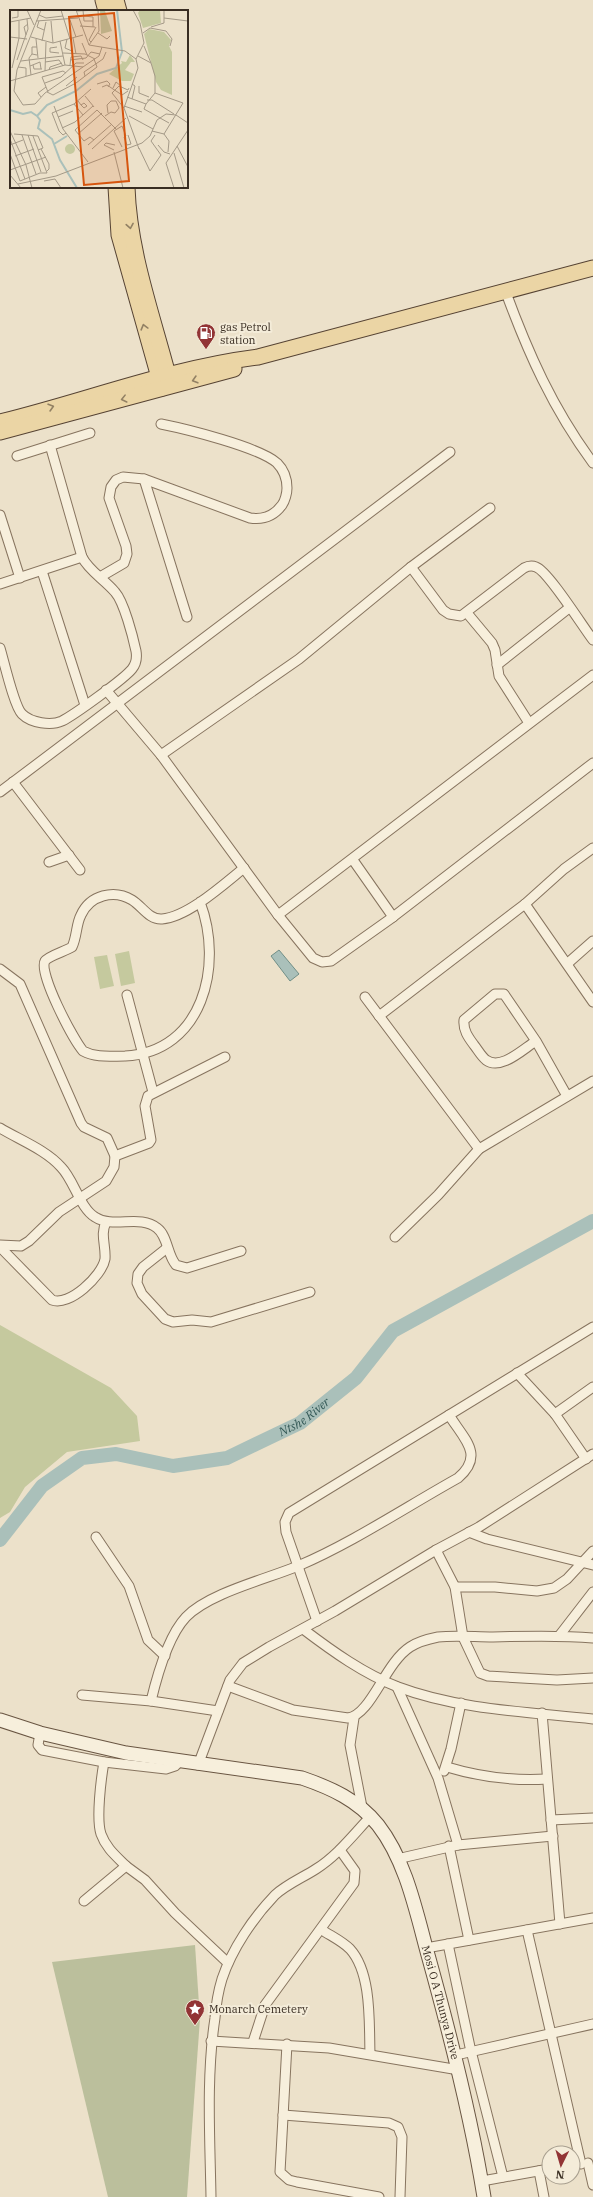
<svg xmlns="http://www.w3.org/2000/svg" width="593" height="2197" viewBox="0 0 593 2197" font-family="'IBM Plex Serif',serif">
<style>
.green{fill:#c5c99e}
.cemetery{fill:#bbbf9c}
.water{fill:#aac0ba;stroke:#718f87}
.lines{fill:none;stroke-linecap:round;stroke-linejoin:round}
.river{stroke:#aac0ba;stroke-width:14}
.street-casing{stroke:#87745f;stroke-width:11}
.secondary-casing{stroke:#695542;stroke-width:15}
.primary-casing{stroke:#564333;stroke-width:17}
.street{stroke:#f7efdc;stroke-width:9}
.secondary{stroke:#f7efdc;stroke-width:13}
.primary{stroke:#ebd5a5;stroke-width:15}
.oneway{stroke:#928164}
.labels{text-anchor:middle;stroke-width:4;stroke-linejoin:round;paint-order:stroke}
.poi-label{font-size:11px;fill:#392d22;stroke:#f4ecd9;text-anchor:start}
.street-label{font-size:11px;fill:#392d22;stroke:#f4ecd9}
.water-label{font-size:12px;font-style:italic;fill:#325755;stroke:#f4ecd9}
.inset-river{fill:none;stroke:#aac0ba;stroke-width:2}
.inset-road{fill:none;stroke:#a49987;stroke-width:1}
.view{fill:#d6550e;fill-opacity:0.15;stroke:#d6550e;stroke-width:2}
.inset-edge{fill:none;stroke:#392d22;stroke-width:2}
</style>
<rect width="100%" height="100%" fill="#ece1ca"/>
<g class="green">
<path d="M129,951l6,32 -14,3 -6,-32z"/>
<path d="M107,955l7,31 -14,3 -6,-32z"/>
<path d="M0,1325l111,63 26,28 3,25 -73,11 -42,35 -15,25 -10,6z"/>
</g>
<path class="cemetery" d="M195,1945l5,74 -13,178h-79l-56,-235z"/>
<path class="water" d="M279,950l20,24 -9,7 -19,-25z"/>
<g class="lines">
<path class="river" id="s1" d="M0,1540l42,-54 40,-28 34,-4 57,12 54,-8 73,-35 56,-45 37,-47 200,-110"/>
<g class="street-casing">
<g id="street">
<path d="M505,290c23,63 48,119 88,173"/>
<path d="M17,456l73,-23"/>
<path d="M144,479l43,138"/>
<path d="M0,515l20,63"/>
<path d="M411,567l32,43 6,4 12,2 63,-48c4,-2 7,-3 12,-1 12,4 47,60 57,73"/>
<path d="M42,571l43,134"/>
<path d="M100,577l24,-14 3,-9 -1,-8 -17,-48 2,-11 5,-7 7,-3 21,2 106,39c13,2 24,-2 32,-13 3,-4 5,-12 5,-17 0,-10 -3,-18 -10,-25 -18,-16 -91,-34 -116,-39"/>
<path d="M0,584l82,-27"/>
<path d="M467,613l25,30 3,7 4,26 30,47"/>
<path d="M0,648c4,13 14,58 22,66 9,9 29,12 40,7 12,-6 62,-42 70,-52 4,-5 5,-12 4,-18 -3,-14 -12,-49 -21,-59 -11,-13 -26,-21 -33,-35l-32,-112"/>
<path d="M497,665l72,-57"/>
<path d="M106,690l55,65 117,160 35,43 9,4 9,-1 62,-44 200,-154"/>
<path d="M161,755l138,-96 112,-92 79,-59"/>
<path d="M13,782l67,88"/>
<path d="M0,792l450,-340"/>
<path d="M353,860l40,57"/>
<path d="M49,862l20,-7"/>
<path d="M200,902c24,63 3,150 -75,154 -15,0 -29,2 -42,-5 -10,-12 -45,-78 -38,-90 3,-5 21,-10 27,-14 5,-10 4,-23 9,-32 9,-20 33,-26 51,-15 10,6 17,20 30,19 26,-2 62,-35 82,-51"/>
<path d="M525,904l68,98"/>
<path d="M278,915l315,-240"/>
<path d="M568,963l25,-22"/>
<path d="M0,969l20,15 61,139 3,4 23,11 8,18 -1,11 -8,14 -47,31 -30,29 -8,5 -21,-1"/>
<path d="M127,995l26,97"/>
<path d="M365,997l114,152"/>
<path d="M379,1016l146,-112 39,-35 29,-21"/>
<path d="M536,1041c-13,8 -35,30 -50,19 -5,-4 -8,-10 -12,-15 -6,-8 -11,-15 -10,-25l31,-26h9l32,47 31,55"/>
<path d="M0,1128c20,12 46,22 61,39 13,13 19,41 34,50 18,12 45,-3 62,11 11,8 10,27 19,37l11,3 54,-17"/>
<path d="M115,1156l34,-13 2,-3 -6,-34 3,-10 77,-39"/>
<path d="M395,1237l43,-42 41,-46 114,-68"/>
<path d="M0,1247l52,53c17,7 50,-24 53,-41 1,-14 -5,-24 1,-37"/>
<path d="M167,1248l-24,19 -5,7 -1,9 5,11 23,25 8,3 19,-2 19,2 99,-30"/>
<path d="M517,1373l38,41 31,45"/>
<path d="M555,1414l38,-27"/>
<path d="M469,1532l18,7 106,26"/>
<path d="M96,1537l33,49 19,54 17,16"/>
<path d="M436,1550l19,37 8,50 17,36 8,3 69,4 36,-2"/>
<path d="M455,1587h40l42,4 17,-3 13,-9 26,-28"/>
<path d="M317,1621l-31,-89 -1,-10 4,-9 304,-186"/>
<path d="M303,1629c29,22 61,45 95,58 61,23 131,25 195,32"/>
<path d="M559,1636l34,-44"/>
<path d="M228,1686l65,24 55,8c23,-3 37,-55 62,-71 9,-6 18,-8 28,-10 18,-2 37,0 55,0 33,-1 67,-2 100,1"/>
<path d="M397,1687l41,91 20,67"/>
<path d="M82,1695l69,6 67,10"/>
<path d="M151,1701c6,-25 17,-65 35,-84 23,-24 81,-38 112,-51 54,-23 108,-59 160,-88 27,-23 6,-39 -9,-63"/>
<path d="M542,1713l18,211"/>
<path d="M354,1718l-4,27 12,62"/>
<path d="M40,1733l-2,12 4,5 62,12c-3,17 -8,57 -3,72 5,14 15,22 25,32"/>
<path d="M104,1762l62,7 9,-3 4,-4"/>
<path d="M198,1765l32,-85 13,-17 26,-16 66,-36 101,-61 43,-23 114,-73"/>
<path d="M447,1767c33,10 66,14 100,12"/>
<path d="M444,1771l7,-22 10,-46"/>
<path d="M551,1820l42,-2"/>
<path d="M449,1846l20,94"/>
<path d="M397,1859l61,-14 95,-9"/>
<path d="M84,1901l42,-35 19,14 30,33 53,50"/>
<path d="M322,1930c9,6 20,11 28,19 22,24 19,75 20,105"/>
<path d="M527,1930l54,234"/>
<path d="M448,1944l22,103 33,130"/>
<path d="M426,1948l167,-30"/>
<path d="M211,2041l118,7 130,22"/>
<path d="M253,2042l12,-37 89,-122 1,-12 -15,-21"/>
<path d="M287,2044l-7,128 9,8 8,2 82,15"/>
<path d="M456,2055l137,-31"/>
<path d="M283,2115l106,8 9,4 4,10 -2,60"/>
<path d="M588,2163l5,22"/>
<path d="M539,2171l5,26"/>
<path d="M482,2181l67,-12"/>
<path d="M211,2197c-1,-59 -5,-120 4,-179 1,-13 3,-26 7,-39 10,-30 31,-61 53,-84 12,-11 27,-17 41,-26 21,-13 37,-34 54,-52"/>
</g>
</g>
<g class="secondary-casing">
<g id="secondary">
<path id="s2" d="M0,1720l40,13 86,20 176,25c29,10 56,22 76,47 28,36 38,86 50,130 22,79 43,160 56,242"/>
</g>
</g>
<g class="primary-casing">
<g id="primary">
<path d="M103,0l3,11"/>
<path d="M116,0l3,11"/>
<path d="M116,187l3,48 43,153"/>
<path d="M127,187c2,64 25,127 41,188"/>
<path d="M0,422c86,-21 170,-54 258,-65l335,-89"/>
<path d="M0,432l234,-63"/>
</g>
</g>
<use href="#street" class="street"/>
<use href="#secondary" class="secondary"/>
<use href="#primary" class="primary"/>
</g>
<defs><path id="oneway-chevron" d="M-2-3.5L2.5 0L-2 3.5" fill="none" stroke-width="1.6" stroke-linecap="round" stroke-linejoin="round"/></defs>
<g class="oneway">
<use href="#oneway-chevron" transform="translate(130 226) rotate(80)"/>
<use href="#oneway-chevron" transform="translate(144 327) rotate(-105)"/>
<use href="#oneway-chevron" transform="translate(195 380) rotate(164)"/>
<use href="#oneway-chevron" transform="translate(124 399) rotate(166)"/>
<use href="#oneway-chevron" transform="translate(51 407) rotate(-16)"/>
</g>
<defs>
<g id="fuel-pin" transform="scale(1)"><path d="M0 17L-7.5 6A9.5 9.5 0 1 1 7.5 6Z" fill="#923435" stroke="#f4ecd9"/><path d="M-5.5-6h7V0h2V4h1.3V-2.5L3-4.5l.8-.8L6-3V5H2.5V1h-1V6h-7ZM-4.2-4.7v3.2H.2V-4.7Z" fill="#fff"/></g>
<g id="sight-pin" transform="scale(1)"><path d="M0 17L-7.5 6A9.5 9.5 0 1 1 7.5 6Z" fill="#923435" stroke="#f4ecd9"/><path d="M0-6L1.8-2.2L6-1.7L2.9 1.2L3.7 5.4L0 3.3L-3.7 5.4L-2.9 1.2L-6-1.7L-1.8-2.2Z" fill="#fff"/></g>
</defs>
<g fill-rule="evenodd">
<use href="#fuel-pin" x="206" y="333"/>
<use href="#sight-pin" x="195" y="2009"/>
</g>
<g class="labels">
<g class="poi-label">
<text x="220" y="331">gas Petrol<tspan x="220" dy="13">station</tspan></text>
<text x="209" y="2013">Monarch Cemetery</text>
</g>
<g class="street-label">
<text dy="4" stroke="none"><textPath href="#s2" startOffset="588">Mosi O A Thunya Drive</textPath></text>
</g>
<g class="water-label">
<text dy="4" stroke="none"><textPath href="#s1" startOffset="352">Ntshe River</textPath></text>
</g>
</g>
<g transform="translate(10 10)">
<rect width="178" height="178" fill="#ece1ca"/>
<path d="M130,0h20l1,13 -18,5 -5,-15zM139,19l15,3 7,8 -2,6 3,6v43l-11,-5 -5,-8 -12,-48zM120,45l5,7h-4l-6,8 9,4 -3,7h-9l-13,-7 13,-11 -1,-2 5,1zM55 139a5 5 0 1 1 10 0a5 5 0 1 1-10 0Z" fill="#c5c99e"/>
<path d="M90,1h5l7,20 -11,3z" fill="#bbbf9c"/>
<path class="inset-river" d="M0,100l13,4 8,-2 6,4 3,4 -2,8 14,11 8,21 17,28M27,106l10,-11 29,-14 21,-17 19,-6 6,-16 -5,-42M44,134l13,-8"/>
<path class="inset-road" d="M17,0l7,15M31,0l-24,60 -3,21 9,14 12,-1 10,-11 54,-37 3,-9M51,0l9,29M66,0l13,35M73,0l1,11h9M123,0l7,13 4,20 -8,16M66,1l25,-1M29,5l7,3 17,-2M74,6l9,1v10M2,8l6,-1v-7M154,8l24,3M60,10l6,17M26,11l42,-3M29,11l-2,6 7,3M41,11l2,22M0,12l21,-4M70,16l15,1M141,17l13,-4v-13M88,23l9,6 3,-3M133,23l7,-5 16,3 6,8 -2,7M16,25l-2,-8 4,-3M0,27l17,2M21,27l22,6 30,-8M63,28l3,16M26,29l2,19M57,29l-2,9 7,3M61,29l1,13M32,31l4,-19M50,31l5,24M81,32l-2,-2 7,-13M72,33l5,12M79,35l36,6 11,8 2,9 -14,40 15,41M79,35l10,-14 -1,-21M134,36l7,17M27,37h-5v7l5,1M47,37l-7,1v4l9,1M53,43l22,1 10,5M128,46l13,7 4,13v17M35,48l18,-2M7,50l11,-31 -1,-10M60,50l16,-2 5,-6 9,2M11,51l24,-3M35,52l14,-2 4,6M23,55l1,4h8M60,55l1,-8 10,-1 2,4M20,56l10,-4 1,7M8,57l8,1v8M2,58l7,-30v-17M39,60l1,-3 12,-4M35,61l1,-29M21,65l-2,-17 3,-4M75,66l-1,-4 19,-13 3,-7M32,67l21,-6 3,2M32,67l6,15M0,71l55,-16 18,2M35,73l16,-6 15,-14h8M87,74l10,-3 3,3 -2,3M56,76l11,-9M129,76v7l10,4M92,77l5,-2 15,10 6,-4M103,78l3,-6 5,4M37,82l6,3 23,-12 21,-16 -3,-8M75,86l9,11M31,87l-3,-4 8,-6M117,87l19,7 -2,5 25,14M122,89l3,-13 -3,-2M137,90h5l22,14M68,91l3,4 3,3 3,-2 -3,-3 -3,2M64,94l9,11M136,94l9,-11 28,10 -19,31M44,96l9,23 25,33M114,96l18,6M114,98l-12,-15 7,-7 9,4 1,-2M98,103l-1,-8 4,-4M95,106l6,-4 4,1 4,-5 -3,-7h-5M119,106l24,13M48,107l15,-6M52,118l13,-6 18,-16M0,121l16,34 6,23M142,121l12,3 5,7 -1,11M56,123l-3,2 -4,-4 -7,-18 22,-9 17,-15M4,124l24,2 5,12 -5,2M68,124l24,-21M12,125l14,39M18,125l13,37M114,127l3,8 4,-1 -3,-9M0,129l15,40M84,130l-4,-3 -6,4 -9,-11 22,-20 19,19M0,135l13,-5M78,135l24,-21M148,135l6,7 6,2M167,136l11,21M112,137l-8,-16 8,-5 4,10M129,138l11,23M31,139l8,15v5l-2,2M82,139l34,-31M104,140l-10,-5 2,-2 9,2M104,142l9,36M164,143l10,35M0,144l10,27 20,-8h7l-14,-37M5,146l19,-7M0,160l36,-13M140,161l11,-16 -10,-14 4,-6M0,165l11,13M34,171l11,-2 6,9M8,174l38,-8 86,-33 8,-7 7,-16 9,-6 10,1 12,8M164,178l-8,-25 22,-33"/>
<path class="view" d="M104,3l15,168 -45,4 -15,-168z"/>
<rect width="178" height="178" class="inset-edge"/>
</g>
<g transform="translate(561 2165) rotate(185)"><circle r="19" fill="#f4ecd9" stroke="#a9a090"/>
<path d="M0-3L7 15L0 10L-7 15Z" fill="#923435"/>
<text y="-6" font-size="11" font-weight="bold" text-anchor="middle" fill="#392d22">N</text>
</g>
</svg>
